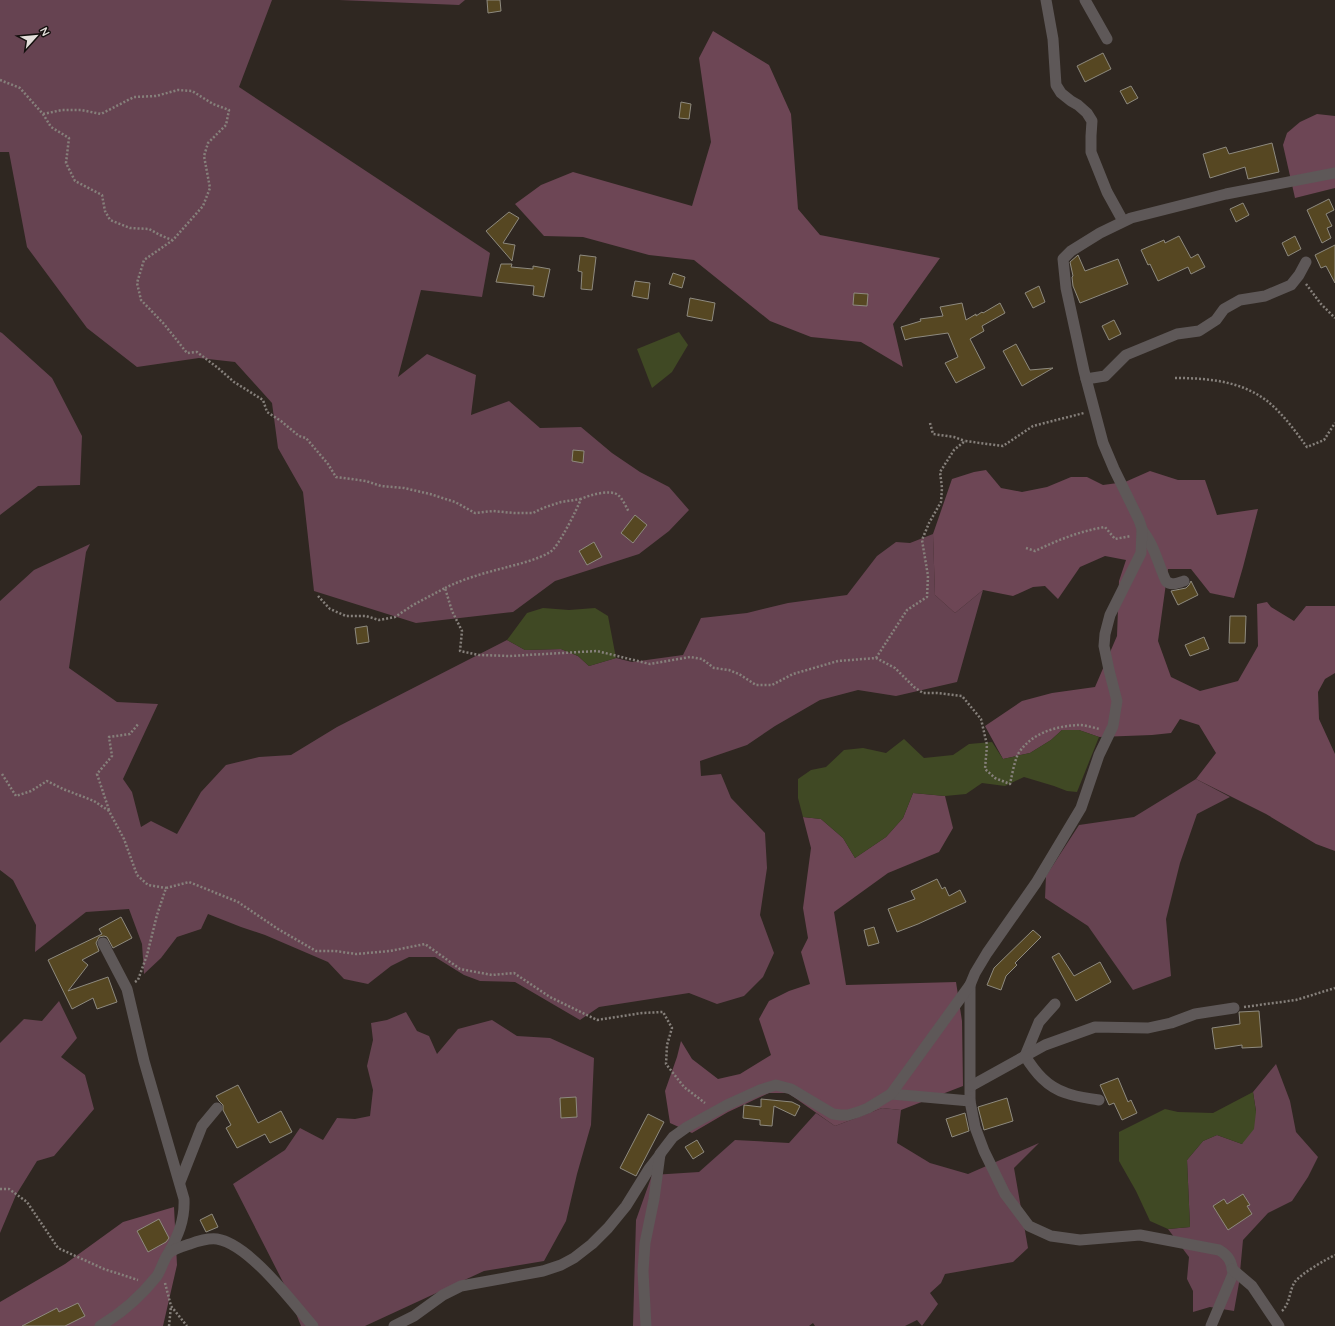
<svg xmlns="http://www.w3.org/2000/svg" width="1335" height="1326" viewBox="0 0 1335 1326" font-family="Quicksand,sans-serif">
<style>
.green{fill:#664351}
.forest{fill:#6d4655}
.water{fill:#404924}
.building{fill:#564722;stroke:#8e8a7f}
.lines{fill:none;stroke-linecap:round;stroke-linejoin:round}
.path{stroke:#86807b;stroke-width:2.5;stroke-dasharray:2 2;stroke-linecap:butt}
.minor{stroke:#5e5858;stroke-width:11}
</style>
<rect width="100%" height="100%" fill="#2f2721"/>
<g class="green">
<path d="M0,0h272l-33,87 251,166 -8,44 -61,-7 -23,87 29,-23 49,21 -5,40 38,-14 31,27 41,-1 31,26 28,19 29,15 20,23 -20,21 -30,23 -84,27 -42,31 -97,11 -102,-32 -11,-99 -25,-44 -6,-45 -37,-41 -36,-4 -62,9 -50,-39 -60,-81 -18,-95h-9z"/>
<path d="M339,0h126l-6,5z"/>
<path d="M0,332l2,1 50,45 30,58 -2,49 -42,1 -38,29z"/>
<path d="M933,534l2,61 20,18 28,-23 -26,92 -61,14 -38,-6 -38,10 -45,26 -28,19 -47,16 1,15 20,-2 10,24 34,35 2,35 -7,47 14,38 -11,24 -19,19 -27,8 -28,-11 -90,14 -19,13 -65,-38 -35,-1 -16,-6 -29,-18h-26l-18,9 -23,18 -24,-5 -16,-17 -63,-27 -24,-8 -33,-13 -7,15 -24,8 -16,21 -17,16 -2,-30 -13,-35 -43,3 -51,40 1,-27 -23,-45 -13,-10v-269l34,-31 56,-26 -4,8 -17,116 48,34 41,2 -35,75 9,13 9,35 10,-6 26,13 24,-42 25,-27 33,-8 32,-2 46,-28 170,-87 18,10 36,-1 17,7 11,10 27,-8 16,4 51,-7 18,-37 46,-5 41,-10 59,-8 30,-39 19,-14 14,1z"/>
<path d="M1196,779l34,18 -33,17 -17,49 -14,56 5,57 -38,14 -45,-64 -43,-28 1,-22 33,-51 55,-8z"/>
<path d="M59,1001l18,37 -16,19 24,18 9,34 -40,47 -17,5 -21,34 -16,38v-190l24,-24 18,2z"/>
<path d="M406,1012l11,19 12,5 8,18 21,-25 34,-9 25,16 33,2 44,20 -3,67 -14,49 -11,47 -22,40 -60,10 -119,55h-64l-16,-40 -52,-102 52,-34 15,-22 23,12 14,-22 18,1 15,-3 3,-26 -6,-24 6,-26 -2,-17 16,-3z"/>
<path d="M1276,1064l14,37 6,31 22,25 -10,20 -16,24 -24,12 -25,27 -4,43 -5,28 -24,-4 -17,5v-21l-6,-12 2,-22 -21,-28 22,-2 -3,-67 16,-19 14,-6 25,9 14,-33 -3,-19z"/>
<path d="M882,1108l19,2 -4,33 33,20 38,11 71,-31 -25,25 14,80 -15,14 -68,12 -4,9 -11,10 8,11 -16,22 -5,-6 -12,6h-90l-2,-3 -4,3h-176l3,-106 16,-45 47,-3 36,-32 54,3 27,-30 19,13z"/>
</g>
<g class="forest">
<path d="M713,31l56,34 22,49 7,95 22,26 120,23 -47,66 10,43 -42,-25 -50,-5 -41,-16 -76,-61 -45,-5 -66,-18 -39,-1 -29,-32 26,-19 32,-13 119,34 19,-64 -12,-84z"/>
<path d="M1317,114l18,2v72l-40,10 -12,-53 4,-12 13,-11z"/>
<path d="M986,470l15,18 21,4 25,-5 24,-10h16l16,8 22,-3 25,-11 28,9h27l12,35 41,-6 -15,58 -9,31 -24,-5 -19,-24h-23l-10,72 13,36 29,14 38,-10 20,-35 -1,-42 10,-2 4,5 23,14 12,-15h29v67l-10,6 -7,13 1,27 16,35v97l-19,-7 -50,-30 -70,-35 20,-26 -17,-28 -19,-6 -9,14 -19,2 -53,2 -20,-7h-17l-11,10 -21,13 -27,6 -18,-33 37,-25 30,-8 43,-6 22,-51 2,-55 7,-21 -21,-4 -25,11 -22,32 -13,-13 -12,1 -20,9 -30,-6 -28,23 -20,-18 -2,-61 19,-55 22,-7z"/>
<path d="M913,793l32,3 8,32 -14,24 -51,21 -54,39 12,73 110,-3 6,39 1,65 -62,24 -19,-2 -47,18 -47,-33h-19l-41,19 -36,21 -22,-10 -5,-32 12,-34 4,-16 11,18 26,20 22,-5 31,-19 -12,-36 10,-18 20,-10 21,-7 -9,-32 7,-14 -5,-30 8,-60 -8,-31 18,2 22,19 12,20 31,-21 17,-19z"/>
<path d="M174,1207l3,58 -14,61h-163v-24l65,-38 58,-42z"/>
</g>
<g class="water">
<path d="M679,332l9,13 -16,27 -20,16 -15,-39z"/>
<path d="M543,608l26,2 26,-2 13,8 8,42 -27,8 -11,-10 -17,-7 -36,1 -18,-10 20,-27z"/>
<path d="M1062,730h17l20,7 -22,55 -10,-1 -13,-5 -30,-9 -19,9 -23,-3 -16,11 -21,2 -32,-3 -10,25 -17,19 -31,21 -12,-20 -22,-19 -18,-2 -5,-19v-19l13,-9 15,-3 18,-17 19,-2 23,5 18,-14 20,19 29,-3 16,-11 23,-2 11,17 27,-6 21,-13z"/>
<path d="M1253,1092l3,20 -2,17 -12,15 -25,-9 -14,6 -16,19 3,67 -22,2 -18,-8 -14,-30 -17,-30v-29l46,-23 13,3 35,1z"/>
</g>
<g class="building">
<path d="M487,0h13l1,11 -13,2z"/>
<path d="M1103,53l8,16 -26,13 -8,-16z"/>
<path d="M1131,86l7,12 -11,6 -7,-13z"/>
<path d="M681,102l10,2 -2,15 -10,-1z"/>
<path d="M1272,143l7,29 -31,7 -3,-12 -35,11 -7,-24 23,-7 3,7z"/>
<path d="M1329,199l5,11 -8,4 6,12 -5,2 4,10 -9,5 -15,-33z"/>
<path d="M1243,203l6,12 -13,7 -6,-13z"/>
<path d="M509,212l10,6 -16,25 12,2 -3,16 -26,-30z"/>
<path d="M1179,236l12,22 7,-4 7,13 -14,7 -3,-7 -30,14 -8,-17 -2,1 -7,-15 23,-10 1,3z"/>
<path d="M1295,236l6,13 -13,7 -6,-13z"/>
<path d="M1335,245v38l-9,-17 -5,2 -6,-13z"/>
<path d="M580,255l16,2 -4,33 -11,-1 1,-17 -4,-1z"/>
<path d="M1078,255l7,16 33,-12 10,25 -48,19 -7,-17 -1,-9 1,-1 -3,-14z"/>
<path d="M501,264h11l-1,3 22,2v-3l17,3 -6,28 -11,-2 1,-9 -38,-4z"/>
<path d="M673,273l12,4 -3,11 -13,-4z"/>
<path d="M635,281l15,2 -2,16 -16,-3z"/>
<path d="M1039,286l6,16 -12,6 -8,-15z"/>
<path d="M854,293l14,1 -1,12 -14,-1z"/>
<path d="M690,298l25,5 -3,18 -25,-5z"/>
<path d="M962,303l4,17 10,-6v2l6,-4 1,1 17,-10 5,10 -23,13 2,5 -14,8 15,29 -29,15 -11,-20 13,-6 -10,-24 -36,5 -7,2 -4,-13 20,-6 -1,-2 23,-3 -3,-9z"/>
<path d="M1114,320l7,14 -12,6 -7,-14z"/>
<path d="M1016,344l14,26 23,-2 -31,18 -19,-35z"/>
<path d="M573,450l11,1 -1,12 -11,-2z"/>
<path d="M635,515l12,10 -14,18 -12,-10z"/>
<path d="M594,542l8,15 -15,8 -8,-14z"/>
<path d="M1191,581l7,14 -20,10 -7,-14 15,-3 3,-3z"/>
<path d="M1230,616h16l-1,27h-16z"/>
<path d="M367,626l2,16 -12,2 -2,-16z"/>
<path d="M1204,637l5,12 -19,7 -5,-11z"/>
<path d="M937,879l5,10 3,-2 4,9 11,-6 6,12 -48,22 -21,8 -9,-23 27,-10 -4,-8z"/>
<path d="M121,917l11,21 -19,10 -6,-11 -3,-1 -5,1 -3,6 3,8 -17,9 6,5 -20,26 40,-14 9,25 -20,7 -4,-11 -21,11 -24,-49 54,-26 -3,-5z"/>
<path d="M874,927l5,16 -11,3 -4,-16z"/>
<path d="M1033,930l8,7 -26,26 2,2 -11,11 -5,14 -14,-5 7,-17z"/>
<path d="M1059,953l15,23 26,-14 11,20 -35,19 -24,-44z"/>
<path d="M1259,1011l3,36 -20,1v-3l-27,4 -3,-21 28,-4 -1,-12z"/>
<path d="M1118,1078l10,24 3,-2 6,13 -15,7 -8,-17 -5,2 -9,-20z"/>
<path d="M238,1085l20,38 23,-12 11,21 -22,11 -5,-9 -28,14 -11,-20 5,-3 -8,-15v-5l-4,-4 -3,-5z"/>
<path d="M576,1097l1,20 -16,1 -1,-20z"/>
<path d="M1007,1098l6,23 -29,9 -6,-23z"/>
<path d="M761,1099l31,3 8,4 -5,10 -21,-10 -2,20 -12,-1v-5l-17,-2 1,-13 17,2z"/>
<path d="M965,1113l4,18 -17,6 -6,-18z"/>
<path d="M648,1114l16,8 -28,54 -16,-8z"/>
<path d="M697,1140l7,12 -11,7 -8,-12z"/>
<path d="M1243,1194l7,11 -3,1 5,8 -24,16 -15,-24 11,-7 3,5z"/>
<path d="M212,1214l6,13 -12,5 -6,-12z"/>
<path d="M159,1219l10,19 -3,4 -18,10 -11,-21z"/>
<path d="M78,1303l7,13 -20,10h-43l35,-18 2,4z"/>
</g>
<g class="lines">
<g class="path">
<path d="M0,80l20,8 23,26 8,13 18,11 -3,25 9,18 27,14 3,16 5,9 20,8 19,1 11,6 12,5"/>
<path d="M43,114l19,-4h19l20,4 33,-17 22,-1 22,-6 14,1 21,13 16,6 -3,15 -18,18 -4,13 6,32 -7,18 -30,34 -29,20 -7,23 4,17 23,24 23,29 10,-1 21,16 16,14 29,18 4,12 14,9 18,15 7,2 22,26 8,13 30,4 15,5 23,2 26,6 25,8 20,11 18,-2 21,2h19l10,-5 18,-6 20,-3"/>
<path d="M1306,284l15,20 14,14"/>
<path d="M1175,378c38,0 76,4 103,33 11,11 20,24 29,36l17,-7 11,-17"/>
<path d="M930,423l3,11 21,3 11,4"/>
<path d="M1026,548l9,3c23,-11 45,-20 70,-24l10,12 16,-3"/>
<path d="M445,588c18,-9 39,-15 59,-20 14,-4 33,-8 46,-16 8,-4 27,-43 31,-53 9,-4 29,-10 37,-4 5,4 8,12 11,17"/>
<path d="M318,596l12,13 16,7h20l13,4 16,-3 18,-12 32,-17 7,23 10,20 -2,20 19,4 31,1 87,-5 53,13 40,-7 12,2 12,9 15,2 10,4 17,11h16l21,-11 45,-13 38,-3 19,10 19,19 9,6h14l25,3 19,23 6,26 -2,24 10,9 15,6c2,-9 4,-21 8,-30 13,-21 38,-28 61,-29 7,0 15,3 21,4"/>
<path d="M876,658l31,-48 20,-13 1,-21 -6,-36 7,-17 12,-21 1,-14 -2,-16 14,-22 11,-9 38,5 30,-20 51,-13"/>
<path d="M2,774l14,22 15,-5 16,-10 16,8 31,12 15,10 15,28 13,36 11,10 18,3"/>
<path d="M109,810l-12,-36 15,-18 -3,-19 21,-3 9,-11"/>
<path d="M135,982l3,-2 9,-25 10,-40 9,-27 23,-6 49,20 40,27 38,22h19l21,3 34,-3 35,-7 35,25 32,6 22,-2 36,24 47,23 45,-7 21,-1 9,16 -5,17 -1,19 18,23 21,16"/>
<path d="M1244,1007l52,-7 39,-12"/>
<path d="M0,1189h9l18,13 31,46 46,21 34,11"/>
<path d="M165,1283l6,23 16,20"/>
<path d="M1282,1311c8,-8 7,-18 12,-28 6,-9 31,-23 41,-28"/>
<path d="M169,1326l2,-20"/>
</g>
<g class="minor">
<path d="M1046,0l7,39 3,46 5,8 10,8 7,4 9,8 5,8 -1,15v16l16,40 16,29"/>
<path d="M1085,0l22,39"/>
<path d="M1086,379l19,-3 21,-21 51,-21 22,-3 17,-11 8,-11 16,-9 25,-4 26,-11 8,-10 7,-13"/>
<path d="M1142,530c12,14 16,34 24,51 5,5 11,2 18,0"/>
<path d="M103,943l24,46 17,72 40,138c1,21 -6,37 -16,55"/>
<path d="M970,985v116l5,26 9,24 21,43 24,32 22,10 29,4 60,-5 79,15c10,6 13,12 14,24l-22,52"/>
<path d="M1055,1004l-16,18 -14,34c10,16 22,31 41,37 10,4 22,5 33,7"/>
<path d="M971,1086l74,-41 50,-18 53,1 23,-5 24,-9 39,-6"/>
<path d="M891,1094l79,7"/>
<path d="M180,1182l22,-56 15,-18"/>
<path d="M1232,1269l20,17 27,40"/>
<path d="M100,1326c22,-13 41,-30 57,-50 4,-6 7,-17 11,-22 5,-5 16,-8 22,-10 7,-3 19,-6 27,-5 32,5 75,63 96,87"/>
<path d="M394,1326l20,-10 29,-21 18,-9 82,-15 18,-6 13,-7 18,-14 16,-16 18,-22 23,-37 11,-14"/>
<path d="M646,1326l-3,-55 2,-28 9,-44 6,-45 13,-17 14,-10 40,-22 33,-15 16,-5 15,4 42,25 8,1h7l10,-3 10,-4 23,-14 79,-109 5,-12 12,-20 49,-70 45,-75 18,-53 14,-29 4,-25 -8,-31 -5,-24 1,-12 5,-19 31,-62 1,-24 -3,-9 -25,-51 -11,-26 -19,-72 -18,-83 -3,-29 8,-8 29,-18 31,-15 95,-24 109,-21"/>
</g>
</g>
<g transform="translate(36 36) rotate(63)" stroke="#14100e" stroke-width="3" paint-order="stroke">
<path d="M0-3L7 15L0 10L-7 15Z" fill="#e3deda"/>
<text y="-6" font-size="11" font-weight="bold" text-anchor="middle" fill="#e3deda">N</text>
</g>
</svg>
